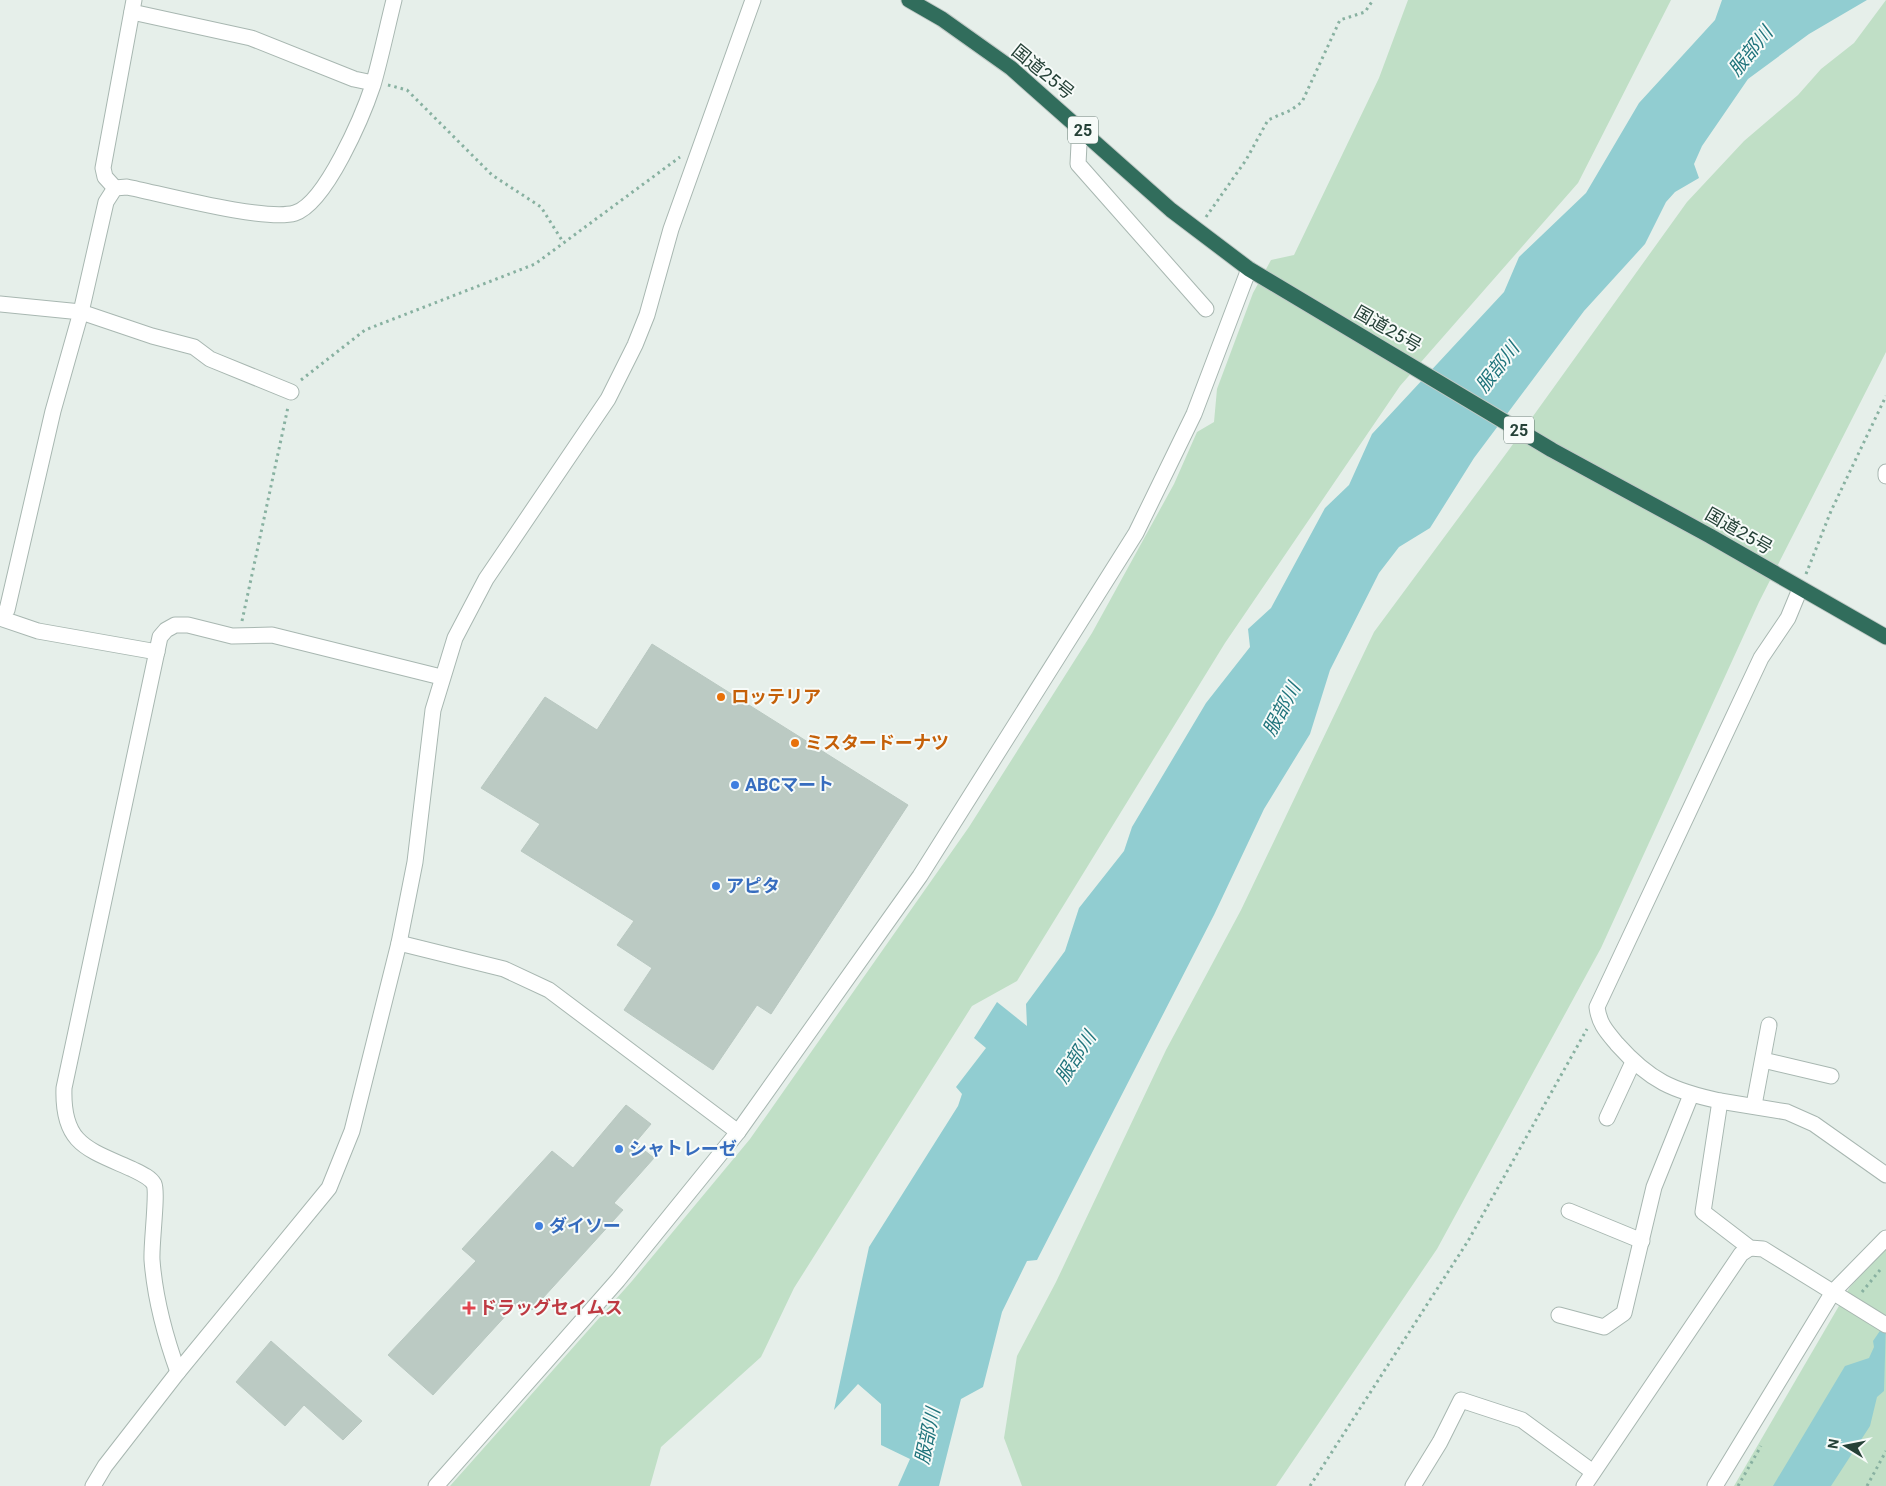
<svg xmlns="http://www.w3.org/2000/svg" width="1886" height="1486" viewBox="0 0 1886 1486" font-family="Roboto,'Noto Sans JP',sans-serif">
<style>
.green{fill:#c0dfc6}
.water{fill:#91cdd1}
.building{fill:#bbcac3;stroke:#b9c8c1}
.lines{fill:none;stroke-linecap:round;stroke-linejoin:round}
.minor-casing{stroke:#a8b7b1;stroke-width:17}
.highway-casing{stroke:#c2cac7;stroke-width:17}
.path{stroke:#88b1a1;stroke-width:3;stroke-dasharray:2.5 4;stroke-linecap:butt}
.minor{stroke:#fff;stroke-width:15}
.highway{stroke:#316d5c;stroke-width:15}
.food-dot{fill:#e8710a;stroke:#f7fbf9;stroke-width:2}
.shop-dot{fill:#3f7fe0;stroke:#f7fbf9;stroke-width:2}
.health-dot{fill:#e0444e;stroke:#f7fbf9;stroke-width:2}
.labels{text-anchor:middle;stroke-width:4;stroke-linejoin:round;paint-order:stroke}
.shield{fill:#f7fbf9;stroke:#647971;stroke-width:1}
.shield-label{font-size:16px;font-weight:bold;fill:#254137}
.street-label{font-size:18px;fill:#254137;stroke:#f7fbf9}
.food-label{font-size:18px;font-weight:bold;fill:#c56008;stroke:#f7fbf9;text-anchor:start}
.shop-label{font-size:18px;font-weight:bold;fill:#366cbe;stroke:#f7fbf9;text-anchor:start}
.health-label{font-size:18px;font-weight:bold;fill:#be3a42;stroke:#f7fbf9;text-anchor:start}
.water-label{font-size:19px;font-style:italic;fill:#20747c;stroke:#f7fbf9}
</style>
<rect width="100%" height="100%" fill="#e6efea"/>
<g class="green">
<path d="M1408,0h263l-93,183 -178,203 -175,257 -208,338 -45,25 -178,282 -33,69 -100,90 -11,39h-200l182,-205 118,-142 219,-312 123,-194 82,-149 23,-52 17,-10 3,-33 36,-96 18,-33 23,-5 85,-177z"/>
<path d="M1886,0v352l-127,250 -158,346 -164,301 -161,237h-254l-18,-48 13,-82 39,-74 110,-232 75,-140 133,-278 134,-181 179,-249 57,-61 54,-46 23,-26 33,-26z"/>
<path d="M1886,1248v238h-152l116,-199z"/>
</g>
<g class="water">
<path d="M1722,0h145l-58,34 -61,45 -46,67 -8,18 5,14 -24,14 -9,10 -21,42 -61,67 -110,147 -44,70 -31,19 -20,26 -49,97 -20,64 -46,75 -50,106 -177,345 -10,1 -25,51 -19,75 -22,12 -22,87h-41l12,-27 -29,-14v-41l-23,-20 -24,26 35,-163 89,-141 4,-12 -6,-7 30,-39 -12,-10 23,-36 30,24 -1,-22 39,-53 14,-43 45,-57 8,-24 74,-124 44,-56 -2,-18 23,-21 54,-100 24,-23 23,-51 132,-142 15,-35 67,-64 53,-90 76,-83z"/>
<path d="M1886,1322l-2,69 -7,6 -7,29 -39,60h-58l72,-120 24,-8 5,-11 -1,-6z"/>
</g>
<g class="building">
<path d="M652,644l256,161 -137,209 -14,-9 -44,65 -89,-60 28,-42 -35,-23 17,-24 -113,-70 19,-27 -59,-36 64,-91 52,33z"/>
<path d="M626,1105l25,19 -16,19 19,15 -40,45 9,7 -91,100 -12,-10 -87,95 -45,-40 88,-94 -14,-12 90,-98 21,17z"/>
<path d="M271,1341l91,80 -19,19 -39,-35 -19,21 -49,-44z"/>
</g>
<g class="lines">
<g class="minor-casing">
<g id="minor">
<path d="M132,12l119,26 103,41 19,4"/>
<path d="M1086,132l-7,12 -1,20 128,145"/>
<path d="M115,188l-10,-11 -2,-9 31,-168"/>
<path d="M0,304l81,8 71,24 42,11 16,12 81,33"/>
<path d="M1886,472v4"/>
<path d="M1800,589l-12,29 -27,40 -164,349c2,17 10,25 20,37 33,37 56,47 103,57l-17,111 47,36 13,1 123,76"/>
<path d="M0,615l7,-5 46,-199 28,-99 25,-110 9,-14 12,-1c35,7 138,35 168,26 31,-10 68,-98 78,-128 8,-28 14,-57 21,-85"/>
<path d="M0,618l38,13 119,21"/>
<path d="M399,943l105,26 45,21 189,142"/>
<path d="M1763,1060l68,16"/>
<path d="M1720,1101l67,11 27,12 72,51"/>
<path d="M1754,1105l15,-80"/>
<path d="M1607,1118l26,-56"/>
<path d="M1569,1211l73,30"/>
<path d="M1559,1315l45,12 20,-14 30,-126 37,-92"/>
<path d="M178,1372c-13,-36 -23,-73 -26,-112 -1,-16 6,-67 2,-76 -4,-7 -14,-11 -22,-15 -45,-20 -70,-25 -68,-81l96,-451 6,-7 9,-5h13l44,11 40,-1 169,42"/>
<path d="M93,1486l12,-20 73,-94 151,-184 23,-57 47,-188 16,-81 18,-152 22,-72 31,-59 122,-180 27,-54 12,-30 24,-86 82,-229"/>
<path d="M436,1486l182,-206 120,-148 182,-256 216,-343 58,-119 55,-145"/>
<path d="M1413,1486l27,-44 21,-42 61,20 71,52"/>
<path d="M1584,1486l157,-232 9,-6"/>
<path d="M1715,1486l118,-194 53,-54"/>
</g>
</g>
<g class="highway-casing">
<path id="highway" d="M909,0l33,19 69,49 160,142 78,59 303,181 158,86 176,101"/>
</g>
<g class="path">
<path d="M388,85l19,5 85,85 49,32 22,35"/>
<path d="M1206,217l40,-57 22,-40 23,-10 11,-8 38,-82 25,-8 8,-12"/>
<path d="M301,380l64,-50 170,-66 145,-107"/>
<path d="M1806,574l25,-63 55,-115"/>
<path d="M242,621l46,-214"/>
<path d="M1862,1292l18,-22"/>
<path d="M1310,1486l158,-245 119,-212"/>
<path d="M1738,1486l23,-40"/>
<path d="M1867,1486l19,-35"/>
</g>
<use href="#minor" class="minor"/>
<use href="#highway" class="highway"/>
</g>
<g class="food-dot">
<circle cx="721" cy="697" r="5"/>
<circle cx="795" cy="743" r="5"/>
</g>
<g class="shop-dot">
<circle cx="735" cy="785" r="5"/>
<circle cx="716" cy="886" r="5"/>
<circle cx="619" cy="1149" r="5"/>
<circle cx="539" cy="1226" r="5"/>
</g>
<path class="health-dot" d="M466.5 1300.5h5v5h5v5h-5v5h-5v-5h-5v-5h5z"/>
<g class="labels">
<g class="shield">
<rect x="1068" y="116.5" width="30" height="27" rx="4"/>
<rect x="1504" y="416.5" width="30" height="27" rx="4"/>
</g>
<g class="shield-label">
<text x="1083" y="136">25</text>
<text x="1519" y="436">25</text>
</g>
<g class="street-label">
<text transform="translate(1043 72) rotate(39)" y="6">国道25号</text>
<text transform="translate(1388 329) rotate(30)" y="6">国道25号</text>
<text transform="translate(1739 531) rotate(30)" y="6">国道25号</text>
</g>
<g class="food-label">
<text x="731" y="703">ロッテリア</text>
<text x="805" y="749">ミスタードーナツ</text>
</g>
<g class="shop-label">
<text x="745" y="791">ABCマート</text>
<text x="726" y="892">アピタ</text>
<text x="629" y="1155">シャトレーゼ</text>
<text x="549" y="1232">ダイソー</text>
</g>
<g class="health-label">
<text x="479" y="1314">ドラッグセイムス</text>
</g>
<g class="water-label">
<text transform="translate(1750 51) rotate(-51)" y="7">服部川</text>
<text transform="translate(1497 367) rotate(-52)" y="7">服部川</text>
<text transform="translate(1281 709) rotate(-62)" y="7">服部川</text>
<text transform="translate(1075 1057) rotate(-57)" y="7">服部川</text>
<text transform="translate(927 1436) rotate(-78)" y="7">服部川</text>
</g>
</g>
<g transform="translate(1846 1446) rotate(280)" stroke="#f7fbf9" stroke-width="4" paint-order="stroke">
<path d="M0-4L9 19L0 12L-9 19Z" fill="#254137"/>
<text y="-8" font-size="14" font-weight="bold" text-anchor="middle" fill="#254137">N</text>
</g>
</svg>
